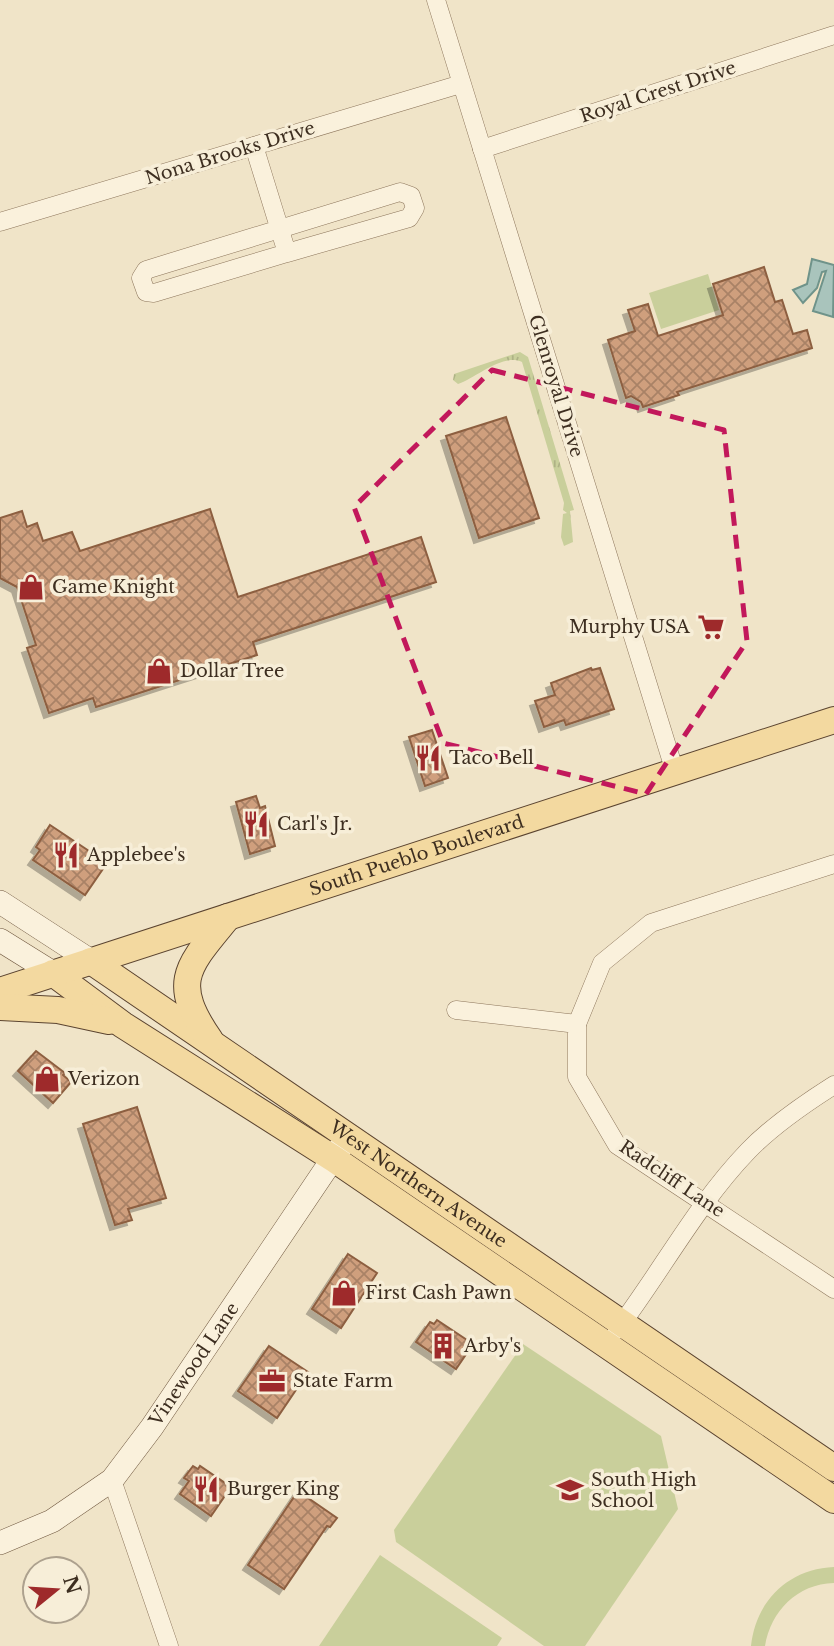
<svg xmlns="http://www.w3.org/2000/svg" width="834" height="1646" viewBox="0 0 834 1646" font-family="'Libre Baskerville',serif">
<style>
.grass{fill:url(#grass-tufts)}
.park{fill:#c9cf9b}
.water{fill:#a9c4bc;stroke:#6f938a;stroke-width:2}
.building{fill:url(#building-cross-hatch);stroke:#8d5f41;stroke-width:2;filter:url(#shadow)}
.lines{fill:none;stroke-linecap:round;stroke-linejoin:round}
.street-casing{stroke:#8d765c;stroke-width:19}
.secondary-casing{stroke:#6f573f;stroke-width:24}
.primary-casing{stroke:#5b4430;stroke-width:28}
.street{stroke:#faf1dc;stroke-width:18}
.secondary{stroke:#faf1dc;stroke-width:23}
.primary{stroke:#f3d9a0;stroke-width:26}
.marked{fill:none;stroke:#c2185b;stroke-width:5;stroke-dasharray:14 9;stroke-linejoin:round}
.labels{text-anchor:middle;stroke-width:7;stroke-linejoin:round;paint-order:stroke}
.street-label{font-size:18px;fill:#3d2e20;stroke:#f7eed8}
.poi-label{font-size:18px;fill:#3d2e20;stroke:#f7eed8;text-anchor:start}
</style>
<defs>
<pattern id="grass-tufts" width="24" height="20" patternUnits="userSpaceOnUse" patternTransform="scale(1.75)"><rect width="24" height="20" fill="#c9cf9b"/><path d="M3 7l-1-3M5 7V3M7 7l1-3M15 17l-1-3M17 17v-4M19 17l1-3" fill="none" stroke="#aeb285"/></pattern>
<pattern id="building-cross-hatch" width="8" height="8" patternUnits="userSpaceOnUse" patternTransform="scale(1.75)"><rect width="8" height="8" fill="#cf9f7d"/><path d="M0 0l8 8M0 8l8-8" fill="none" stroke="#a98266"/></pattern>
<filter id="shadow"><feDropShadow dx="-5" dy="5" stdDeviation="0" flood-color="#0004"/></filter>
</defs>
<rect width="100%" height="100%" fill="#f0e4c8"/>
<path class="grass" d="M520,352l8,5 46,153 -4,1 3,31 -9,4 -3,-9 2,-23 4,-1 -4,-3 1,-7 -42,-141c-20,-9 -46,16 -64,22l-5,-4 1,-6z"/>
<g class="park">
<path d="M708,274l11,36 -58,19 -12,-36z"/>
<path d="M523,1344l138,92 17,73 -93,137h-41l-148,-104 -2,-12z"/>
<path d="M380,1555l122,83 -5,8h-178z"/>
<path d="M834,1567v16c-37,1 -63,28 -69,63h-14c5,-45 37,-77 83,-79z"/>
</g>
<path class="water" d="M812,259l22,6 -1,52 -20,-6 13,-40 -4,1 -5,16 -14,15 -10,-13 14,-6z"/>
<g class="building">
<path d="M764,267l11,35 7,-2 11,34 14,-4 5,18 -135,44 2,3 -36,12 -2,-5 -10,-6 -5,2 -18,-58 27,-9 -7,-21 20,-6 10,32 65,-21 -10,-31z"/>
<path d="M506,417l33,101 -60,20 -33,-102z"/>
<path d="M210,509l28,88 183,-60 15,45 -183,60 4,13 -161,52 -3,-9 -44,15 -22,-65 9,-3 -19,-58 -17,-9v-60l22,-7 5,16 10,-4 6,18 29,-9 8,19z"/>
<path d="M591,668l1,2 8,-2 14,41 -48,16 -2,-5 -20,7 -9,-26 20,-6 -4,-12z"/>
<path d="M432,730l16,48 -23,8 -16,-49z"/>
<path d="M256,796l4,12 5,-2 10,40 -25,8 -14,-52z"/>
<path d="M50,825l57,38 -22,32 -52,-35 7,-10 -4,-3z"/>
<path d="M36,1051l29,22 -2,2 8,7 -18,21 -35,-32z"/>
<path d="M137,1107l29,91 -38,11 4,11 -17,5 -32,-101z"/>
<path d="M348,1254l29,19 -36,55 -29,-19z"/>
<path d="M437,1320l36,24 -17,25 -40,-27 14,-20 4,2z"/>
<path d="M269,1346l39,26 -31,46 -39,-27z"/>
<path d="M193,1466l5,3 2,-3 31,21 -20,29 -31,-22 9,-13 -5,-3z"/>
<path d="M298,1491l39,27 -7,9 -3,-1 -43,63 -36,-24z"/>
</g>
<g class="lines">
<g class="street-casing">
<g id="street">
<path d="M436,0l239,772"/>
<path d="M254,146l33,107 122,-35 6,-10 -4,-12 -11,-4 -254,78 -5,8 5,14 8,1 133,-40"/>
<path d="M482,149l352,-114"/>
<path d="M0,222l461,-138"/>
<path d="M456,1010l121,14v53l40,68 217,144"/>
<path d="M577,1024l25,-61 49,-40 183,-59"/>
<path d="M617,1330c44,-58 80,-126 131,-179 25,-26 56,-47 86,-66"/>
<path d="M112,1480l57,166"/>
</g>
</g>
<g class="secondary-casing">
<g id="secondary">
<path d="M0,902l91,59"/>
<path d="M0,940l53,33"/>
<path id="s1" d="M0,1543l52,-22 60,-41 40,-53 190,-282"/>
</g>
</g>
<g class="primary-casing">
<g id="primary">
<path id="s2" d="M91,961l743,507"/>
<path d="M53,973l70,52 211,134 500,341"/>
<path id="s3" d="M0,991l834,-271"/>
<path d="M0,1007l58,3 51,11"/>
<path d="M210,1040c-41,-59 -22,-74 18,-123"/>
</g>
</g>
<use href="#street" class="street"/>
<use href="#secondary" class="secondary"/>
<use href="#primary" class="primary"/>
</g>
<path class="marked" d="M492,370l232,60 23,211 -101,153 -203,-51 -89,-236z"/>
<defs>
<g id="shop-bare" transform="scale(2.1)"><path d="M-5-2.5h2.3a2.7 3.5 0 0 1 5.4 0H5L5.5 6h-11ZM-1.5-2.5h3a1.5 2.3 0 0 0-3 0Z" fill="#9e2a2b" stroke="#f7eed8" stroke-width="2.5" paint-order="stroke"/></g>
<g id="supermarket-bare" transform="scale(2.1)"><path d="M-6-5.5h2.5l.6 2H6L4.5 2H-2.5L-4.4-4H-6ZM-1.5 3.2a1.3 1.3 0 1 0 .1 0ZM3 3.2a1.3 1.3 0 1 0 .1 0Z" fill="#9e2a2b" stroke="#f7eed8" stroke-width="2.5" paint-order="stroke"/></g>
<g id="restaurant-bare" transform="scale(2.1)"><path d="M-5-6h1v4h1v-4h1v4h1v-4h1v5L-1.5 .5V6h-2V.5L-5-1ZM5-6V6H3V1.5H1.5Q1.5-4 5-6Z" fill="#9e2a2b" stroke="#f7eed8" stroke-width="2.5" paint-order="stroke"/></g>
<g id="building-bare" transform="scale(2.1)"><path d="M-4-6H4V6H1V3H-1V6H-4ZM-2.5-4.3h1.7v1.8h-1.7ZM.8-4.3h1.7v1.8H.8ZM-2.5-1h1.7V.8h-1.7ZM.8-1h1.7V.8H.8Z" fill="#9e2a2b" stroke="#f7eed8" stroke-width="2.5" paint-order="stroke"/></g>
<g id="office-bare" transform="scale(2.1)"><path d="M-6-3h4V-5.5h4V-3h4V5H-6ZM-1-4.5V-3h2v-1.5ZM-6 0V1H6V0Z" fill="#9e2a2b" stroke="#f7eed8" stroke-width="2.5" paint-order="stroke"/></g>
<g id="school-bare" transform="scale(2.1)"><path d="M0-5L7-2L0 1L-7-2ZM-4 1L0 2.5L4 1V4Q0 6-4 4Z" fill="#9e2a2b" stroke="#f7eed8" stroke-width="2.5" paint-order="stroke"/></g>
</defs>
<g fill-rule="evenodd">
<use href="#shop-bare" x="31" y="587"/>
<use href="#supermarket-bare" x="711" y="627"/>
<use href="#shop-bare" x="159" y="671"/>
<use href="#restaurant-bare" x="428" y="758"/>
<use href="#restaurant-bare" x="256" y="824"/>
<use href="#restaurant-bare" x="66" y="855"/>
<use href="#shop-bare" x="47" y="1079"/>
<use href="#shop-bare" x="344" y="1293"/>
<use href="#building-bare" x="443" y="1346"/>
<use href="#office-bare" x="272" y="1381"/>
<use href="#restaurant-bare" x="206" y="1489"/>
<use href="#school-bare" x="570" y="1490"/>
</g>
<g class="labels">
<g class="street-label">
<text transform="translate(658 92) rotate(-18)" y="6">Royal Crest Drive</text>
<text transform="translate(230 153) rotate(-17)" y="6">Nona Brooks Drive</text>
<text transform="translate(556 386) rotate(73)" y="6">Glenroyal Drive</text>
<text dy="6" stroke="none"><textPath href="#s3" startOffset="438">South Pueblo Boulevard</textPath></text>
<text transform="translate(672 1179) rotate(34)" y="6">Radcliff Lane</text>
<text dy="6" stroke="none"><textPath href="#s2" startOffset="396">West Northern Avenue</textPath></text>
<text dy="6" stroke="none"><textPath href="#s1" startOffset="271">Vinewood Lane</textPath></text>
</g>
<g class="poi-label">
<text x="52" y="593">Game Knight</text>
<text x="690" y="633" text-anchor="end">Murphy USA</text>
<text x="180" y="677">Dollar Tree</text>
<text x="449" y="764">Taco Bell</text>
<text x="277" y="830">Carl's Jr.</text>
<text x="87" y="861">Applebee's</text>
<text x="68" y="1085">Verizon</text>
<text x="365" y="1299">First Cash Pawn</text>
<text x="464" y="1352">Arby's</text>
<text x="293" y="1387">State Farm</text>
<text x="591" y="1486">South High<tspan x="591" dy="21">School</tspan></text>
<text x="227" y="1495">Burger King</text>
</g>
</g>
<g transform="translate(56 1590) rotate(72)"><circle r="33" fill="#f7eed8" stroke="#ada18e" stroke-width="2"/>
<path d="M0-5L12 26L0 18L-12 26Z" fill="#9e2a2b"/>
<text y="-10" font-size="19" font-weight="bold" text-anchor="middle" fill="#3d2e20">N</text>
</g>
</svg>
